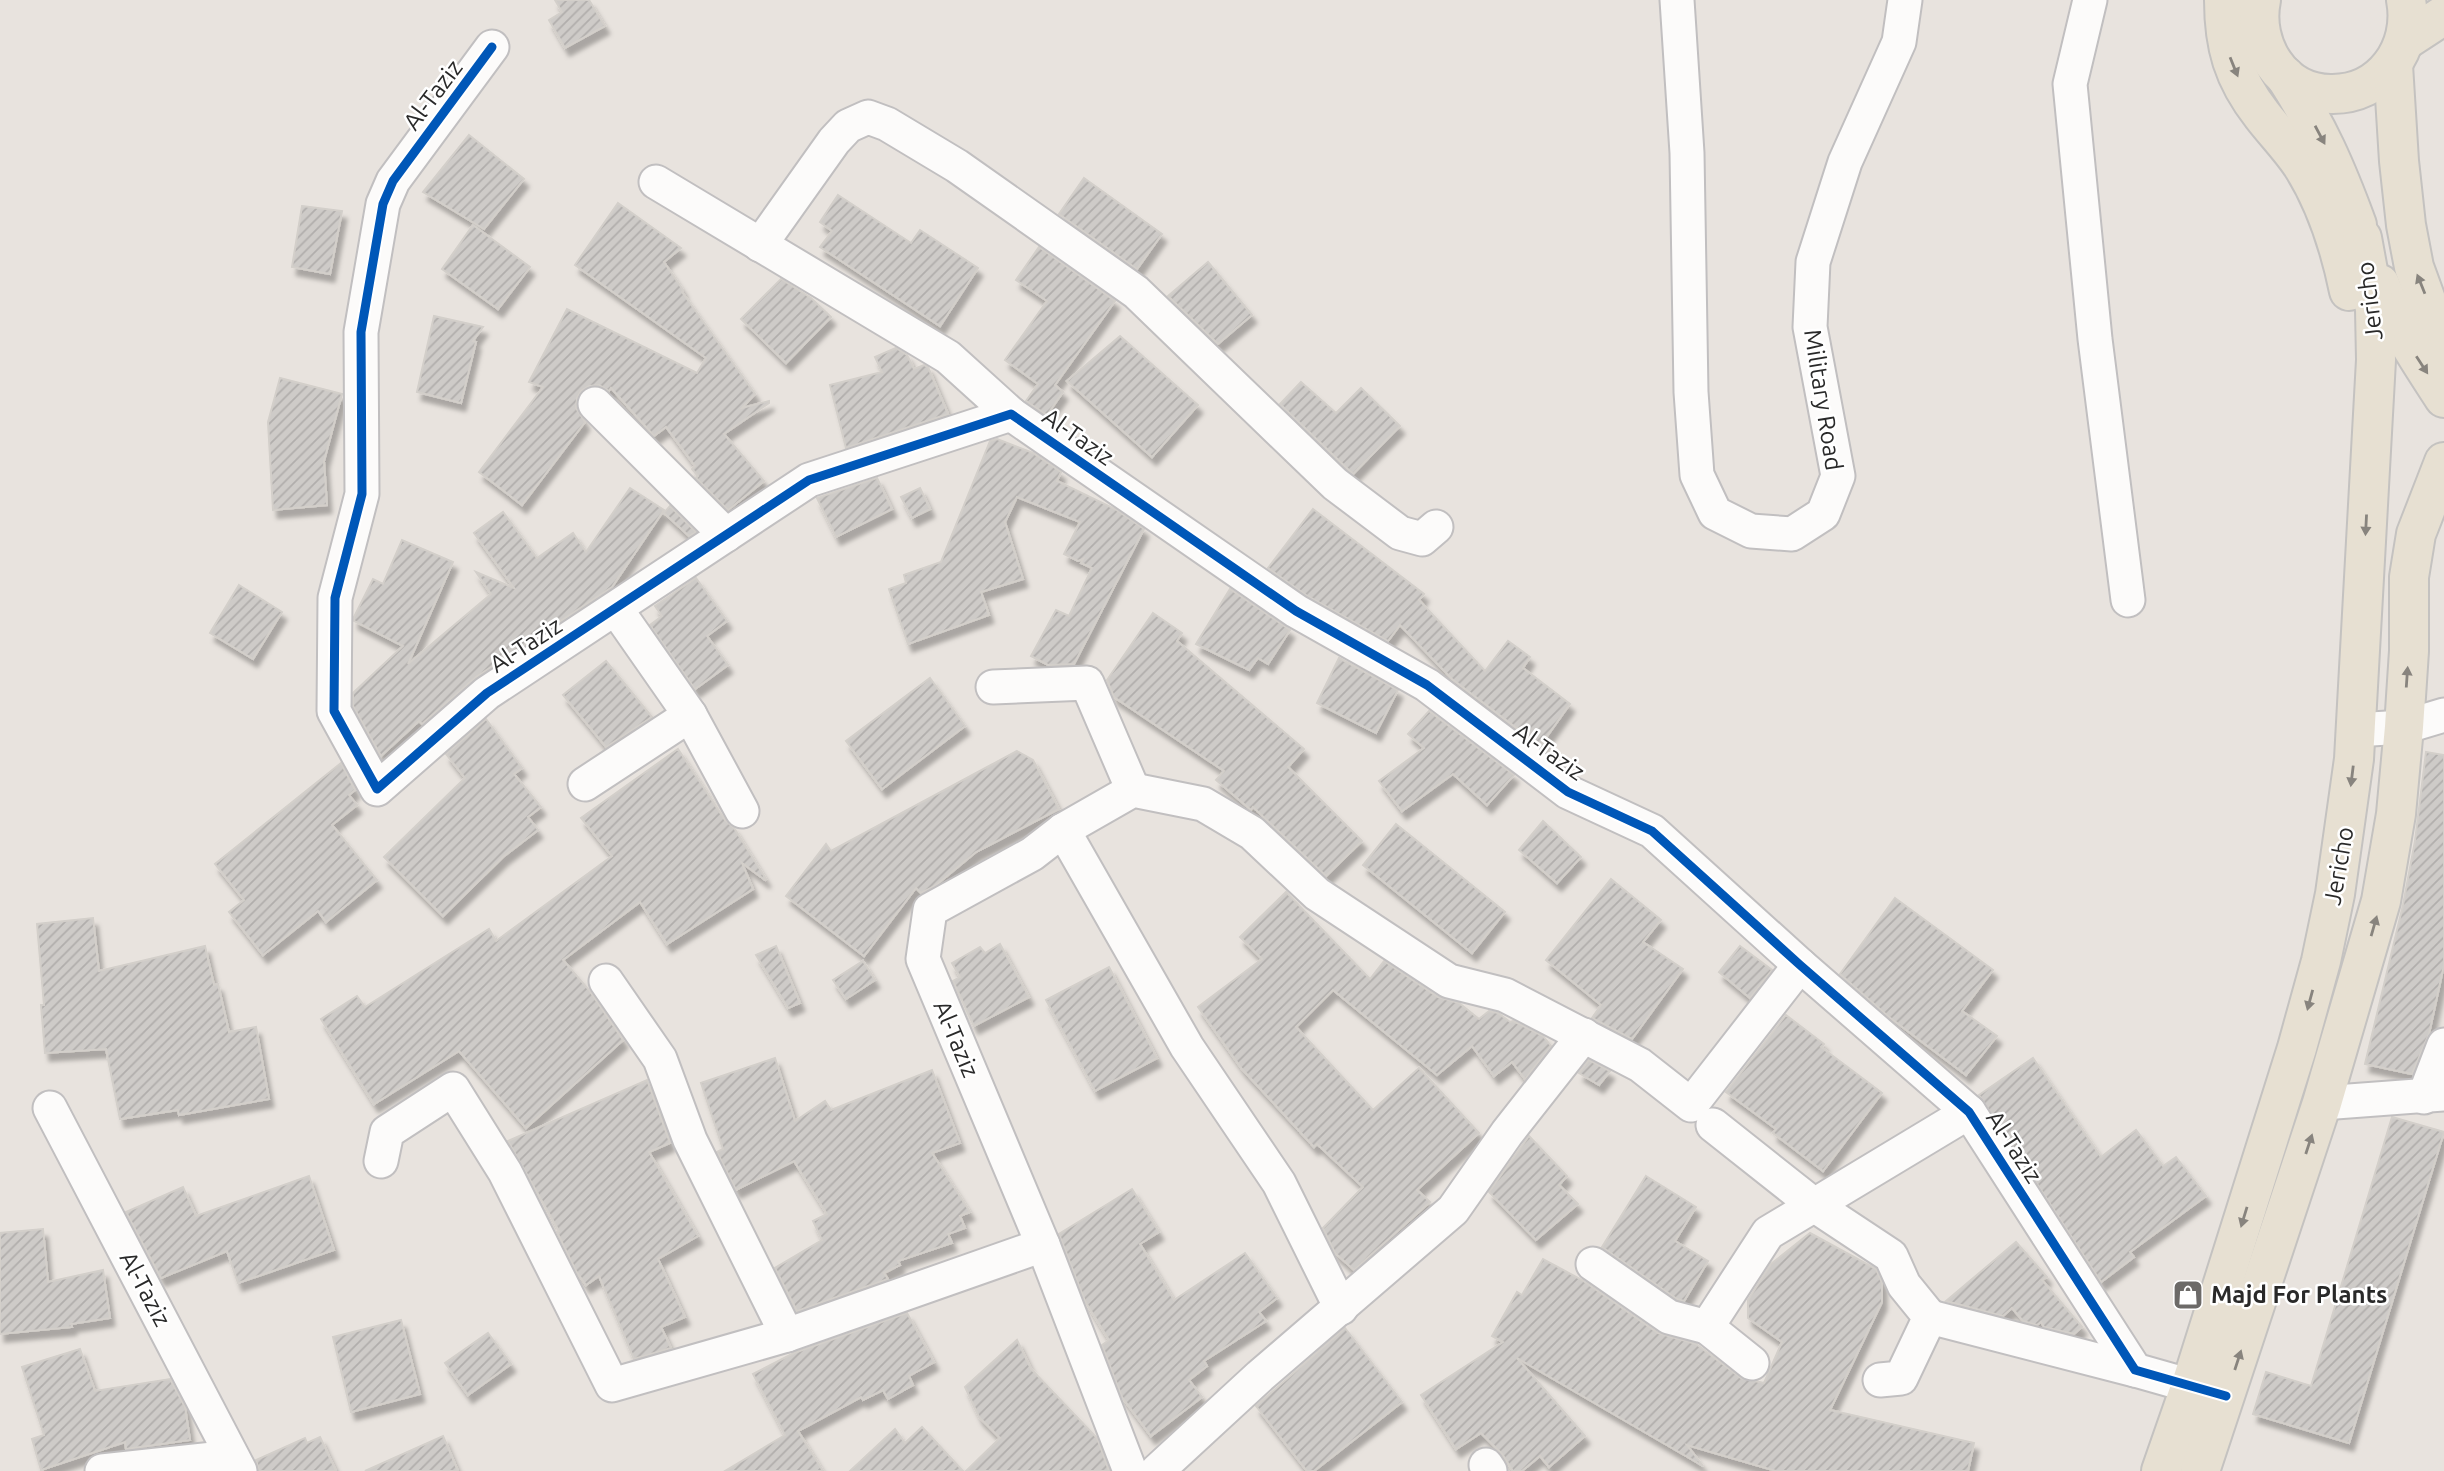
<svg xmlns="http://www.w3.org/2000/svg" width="2444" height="1471" viewBox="0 0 2444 1471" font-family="Ubuntu,sans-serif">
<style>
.building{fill:url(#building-hatch);stroke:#d3cfca;stroke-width:2;filter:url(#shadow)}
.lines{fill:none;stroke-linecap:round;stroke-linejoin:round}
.minor-casing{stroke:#c1bfc0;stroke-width:37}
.major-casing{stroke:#c4c2c0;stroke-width:42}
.minor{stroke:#fcfbfa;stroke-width:33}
.major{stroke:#e7e0d2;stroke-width:38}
.cycleway-casing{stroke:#fff;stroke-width:13}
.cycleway{stroke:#0057b8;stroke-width:9}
.oneway{fill:#88847e}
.labels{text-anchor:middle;stroke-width:5;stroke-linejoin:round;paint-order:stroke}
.street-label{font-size:24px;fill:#292929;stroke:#fff}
.poi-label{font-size:24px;font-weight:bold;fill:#292929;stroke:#fff;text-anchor:start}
</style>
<defs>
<pattern id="building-hatch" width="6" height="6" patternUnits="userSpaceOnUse" patternTransform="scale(1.75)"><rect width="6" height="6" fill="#cecbc8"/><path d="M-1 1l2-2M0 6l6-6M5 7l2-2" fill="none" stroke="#b1aeac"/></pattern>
<filter id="shadow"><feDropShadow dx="4.5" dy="8" stdDeviation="2" flood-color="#0004"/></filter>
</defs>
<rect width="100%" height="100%" fill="#e8e3de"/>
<g class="building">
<path d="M555,0h34l16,26 -40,22 -16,-28 13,-8z"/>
<path d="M469,135l55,44 -40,50 -61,-37z"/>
<path d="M1084,178l78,56 -25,35 -78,-55z"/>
<path d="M838,195l73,48 9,-13 58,38 -38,58 -120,-79 12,-16 -12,-9z"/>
<path d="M618,203l63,45 -17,14 19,28 -1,2 73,102 -13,14 27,-7v2l-45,31 40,47 -36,29 -32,-32 2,-2 -6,-7 3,-3 -29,-39 -12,9 -43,-48 -2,3 -10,-6 -10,1 -8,5 -4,7 -1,10 9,14 -63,83 -43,-33 64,-85 -14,-5 38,-73 130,64 9,-15 -131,-93z"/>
<path d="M302,206l40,5 -12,63 -38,-7z"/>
<path d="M473,225l57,42 -32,42 -56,-40z"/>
<path d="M1039,247l76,54 -60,84 8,7 -16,23 -21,-14 12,-17 -33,-24 42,-59 -31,-21z"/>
<path d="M1208,262l44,53 -34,29 -50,-48z"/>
<path d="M781,279l30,19 20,19 -45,46 -45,-44z"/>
<path d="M434,316l49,11 -10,14 3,1 -15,61 -44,-11z"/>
<path d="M1120,336l78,69 -46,52 -85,-76z"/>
<path d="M896,348l11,7 7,14 10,-4 4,2 20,47 -102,34 -16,-63 52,-13 -7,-15z"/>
<path d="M280,378l62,16 -18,67 3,44 -54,5 -5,-88z"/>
<path d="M1301,382l35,31 25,-25 39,38 -47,48 -73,-70z"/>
<path d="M997,439l36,14 28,19 -4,9 58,28 29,20 -70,135 -26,1 -17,-9 25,-46 13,6 23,-48 -11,-5 2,-4 -5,2 -14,-7 16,-32 -63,-25 -12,25 18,57 -42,13 8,23 -81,29 -19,-55 17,-6 -2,-8 37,-13 49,-121z"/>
<path d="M877,478l15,31 -56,28 -19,-39z"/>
<path d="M630,488l34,22 -52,77 -136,90 -54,47 -3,-3 -38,35 -28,-50v-13l50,-47 -49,-25v-4l19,-38 10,5 19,-44 51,22 -45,102 83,-70 -15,-22 38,16 -40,-55 29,-21 34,46 36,-25 13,19z"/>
<path d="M920,488l10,21 -18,9 -11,-21z"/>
<path d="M670,506l26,26 -7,4 -25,-23z"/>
<path d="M1313,509l111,85 -5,6 66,71 23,-30 22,16 -7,11 47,36 -30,42 -88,-67 -52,-54 -12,16 -82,-46 -38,-27z"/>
<path d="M696,578l31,43 -20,15 21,29 -33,24 -45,-64 12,-9 -7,-10z"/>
<path d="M239,585l43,27 -29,47 -43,-26z"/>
<path d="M1230,589l60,41 -22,34 -10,-6 -9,12 -53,-26z"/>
<path d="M1153,613l29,20 -5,8 127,108 -16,18 74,74 -36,35 -73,-69 -2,3 -35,-30 8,-9 -110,-74 -7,-17z"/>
<path d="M1339,658l59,32 -22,43 -59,-30z"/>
<path d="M606,661l46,56 -46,30 -43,-52z"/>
<path d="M930,678l35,48 -83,63 -36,-48z"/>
<path d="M1429,711l85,64 -27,30 -34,-31 -51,37 -23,-30 45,-33 -16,-14z"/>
<path d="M486,719l36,49 -8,6 27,33 -13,10 10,13 -35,27 -60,59 -59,-59 81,-79 -19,-24z"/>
<path d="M678,749l47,71 9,8 32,51 -1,1 -23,-17 11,26 -86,55 -27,-42 -77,58 26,30 34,50 -97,88 -67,-77 -85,53 -53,-85 36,-23 8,11 124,-78 7,12 116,-85 -31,-38z"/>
<path d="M1017,751l16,9 26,49 -83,43 -41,34 -14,7 -5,-5 -52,68 -78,-60 40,-52 5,7z"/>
<path d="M2426,752l18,3v210l-15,69 -17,40 -47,-10 38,-159 12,-64z"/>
<path d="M341,763l14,27 -6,5 8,10 -25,20 45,55 -51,42 -8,-11 -55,44 -34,-43 15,-12 -29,-36z"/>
<path d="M1543,821l38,36 -24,26 -38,-33z"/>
<path d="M1396,824l109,88 -33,41 -109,-88z"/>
<path d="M1611,879l50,41 -18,22 40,27 -51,70 -40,-21 9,-13 -55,-45z"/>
<path d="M1286,892l84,87 14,-18 54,36 21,6 20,16 10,-8 9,2 12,9 3,-1 30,15 8,10 -26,33 -13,-17 -18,14 -22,-30 -35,29 -104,-85 -37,37 77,83 46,-42 60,65 -62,57 13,12 -76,68 -19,-17 -12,-25 40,-41 -46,-43 -3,3 -72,-78 -44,-62 64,-48 -22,-22z"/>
<path d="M1895,898l98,72 -31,41 35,25 -31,39 -77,-58 -49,-43z"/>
<path d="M93,918l6,53 106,-25 9,39 4,-1 11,48 27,-5 13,72 -90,16 -1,-5 -58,9 -14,-70 -61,4 -4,-48h3l-7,-81z"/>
<path d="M1000,944l29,53 -55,29 -21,-45 7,-4 -8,-14 28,-16 5,6z"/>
<path d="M776,946l24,57 -12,5 -32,-53z"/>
<path d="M1740,946l32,24 -22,28 -31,-26z"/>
<path d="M863,961l12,19 -29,19 -13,-19z"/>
<path d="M1109,967l48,91 -62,33 -49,-91z"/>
<path d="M1786,1015l38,29 -3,3 61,46 -59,78 -50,-38 3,-4 -50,-37z"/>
<path d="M775,1058l20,63 30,-20 6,9 101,-40 28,73 -28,10 38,59 -10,4 5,12 -17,6 4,9 -54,18 2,4 -16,8 4,6 -91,32 -22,-43 47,-28 -9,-19 14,-7 -33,-53 -58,29 -19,-38 6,-3 -22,-66z"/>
<path d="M2033,1058l68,99 35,-27 27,36 13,-9 30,39 -76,56 4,5 -33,25 -122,-187z"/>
<path d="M1589,1060l21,11 -11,14 -20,-12z"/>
<path d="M647,1080l23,63 -21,9 49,84 -40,23 27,58 -24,10 10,21 -37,11 -35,-83 -13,9 -10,-14 -19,-39 2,-1 -51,-90z"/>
<path d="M2392,1117l52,15 -95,311 -96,-29 13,-42 45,14z"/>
<path d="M1529,1136l38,40 -8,9 19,19 -42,36 -47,-48z"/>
<path d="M309,1176l25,74 -96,33 -11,-32 -66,27 -35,-66 57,-25 13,29z"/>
<path d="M1646,1176l50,31 -21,34 33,20 -24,40 -7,-2 -75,-52z"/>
<path d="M1132,1189l27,43 -19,12 34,56 71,-47 32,45 -18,14 7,9 -62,40 3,5 -18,14 13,17 -51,39 -29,-39 -20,-52 7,-5 -24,-39 -26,-67z"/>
<path d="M43,1229l5,53 55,-12 7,48 -39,6 1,3 -72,7v-101z"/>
<path d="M1810,1233l66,36 6,14v19l-52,108 144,33 -6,28h-192l-89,-26 16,21 -186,-108 68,78 -36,31 -9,-11 -18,15h-9l-11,-17 -21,-21 -25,16 -35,-54 82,-53 -11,-6 25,-44 5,3 21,-36 39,21 76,53 38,11 45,34 23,5 18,-41 -34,-24v-18l23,-36z"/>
<path d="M2016,1242l31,35 -5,3 40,47 -8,7 -30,-7 -3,-5 -4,3 -14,-4 -11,-13 -9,8 -57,-15z"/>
<path d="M907,1313l27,49 -25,14 4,9 -25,14 -5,-9 -20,10 -2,-3 -63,34 25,40h-98l60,-36 -32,-61 41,-21z"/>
<path d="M401,1320l19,74 -69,18 -18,-75z"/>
<path d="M1345,1328l57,74 -88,69h-7l-51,-65z"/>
<path d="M488,1333l23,31 -43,31 -23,-32z"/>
<path d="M1017,1340l14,29 66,69 12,33h-143l34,-33 -21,-21 -14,-30z"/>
<path d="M80,1349l15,42 75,-12 15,28 5,33 -64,9 -1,-7 -84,28 -9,-31 12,-4 -22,-68z"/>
<path d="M922,1427l41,44h-113l45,-42 10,14z"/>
<path d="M443,1436l15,35h-93z"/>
<path d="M320,1437l16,34h-77l-3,-11 49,-22 2,5z"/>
</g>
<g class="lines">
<g class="minor-casing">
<g id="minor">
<path d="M1677,0l10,153 4,239 6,83 18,38 36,18 41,3 31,-20 15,-38 -28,-149 3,-65 32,-100 54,-120 6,-42"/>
<path d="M2090,0l-20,84 25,255 33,261"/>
<path d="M492,47l-99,134 -10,23 -22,128 1,162 -27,104 -1,113 43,78 110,-96 322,-213 202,-66 285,197 131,74 141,107 84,39 148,134 169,147 166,258 81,23"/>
<path d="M656,182l292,175 63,57"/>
<path d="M760,245l74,-104 14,-15 20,-9 19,7 70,42 179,126 199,192 65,49 22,6 14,-12"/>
<path d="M595,404l131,131"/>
<path d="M616,609l74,106 52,96"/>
<path d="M993,687l94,-4 46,107"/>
<path d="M2355,730l49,-3 40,-12"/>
<path d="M585,784l105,-69"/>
<path d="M1063,830l124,217 92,136 62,125"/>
<path d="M606,981l54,78 30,81 97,195"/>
<path d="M2424,1097l20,-52"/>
<path d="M2322,1103l122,-9"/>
<path d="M50,1108l190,363"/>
<path d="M1713,1125l101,80 77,51 13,29 26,32 -29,61 -21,2"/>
<path d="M381,1161l6,-29 66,-43 52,83 107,213 175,-50 256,-90"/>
<path d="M1593,1264l76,53 38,10"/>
<path d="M1930,1317l205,53"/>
<path d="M1752,1363l-45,-36 61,-94 201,-121"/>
<path d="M1486,1465l4,6"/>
<path d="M102,1471l130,-14"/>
<path d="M1130,1471l-87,-226 -120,-286 7,-49 102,-56 31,-24 70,-40 70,14 49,29 65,61 132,87 56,14 135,70 51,40 109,-140"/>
<path d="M1157,1471l103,-95 193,-166 54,-77 77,-98"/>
</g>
</g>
<g class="major-casing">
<g id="major">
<path d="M2224,0c0,46 9,78 38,115 13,17 28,32 40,50 24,38 38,82 47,126"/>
<path d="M2261,0c-9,44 20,94 70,94 51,1 84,-46 75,-94"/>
<path d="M2406,40l38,-25"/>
<path d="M2393,65l6,96 7,64 8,42 30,82"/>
<path d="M2285,76c33,51 51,92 72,149"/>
<path d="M2380,284c16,42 40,77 64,114"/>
<path d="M2161,1471l30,-86 106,-337 24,-87 14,-67 19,-135 22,-399 -1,-51 -13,-71"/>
<path d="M2200,1471l122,-368 59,-202 15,-87 8,-87 5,-76v-74l7,-43 28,-72"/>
</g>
</g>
<use href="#minor" class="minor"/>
<use href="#major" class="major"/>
<g class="cycleway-casing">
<path id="cycleway" d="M492,47l-99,134 -10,23 -22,128 1,162 -27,104 -1,113 43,78 110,-96 322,-213 202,-66 285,197 131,74 141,107 84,39 148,134 169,147 166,258 91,26"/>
</g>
<use href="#cycleway" class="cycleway"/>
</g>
<defs><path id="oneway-solid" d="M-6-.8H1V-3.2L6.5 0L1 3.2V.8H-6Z" transform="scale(1.75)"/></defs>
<g class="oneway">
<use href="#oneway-solid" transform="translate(2234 67) rotate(68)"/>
<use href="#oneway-solid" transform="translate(2320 135) rotate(62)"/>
<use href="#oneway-solid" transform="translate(2421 284) rotate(-112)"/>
<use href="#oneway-solid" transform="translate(2422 365) rotate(57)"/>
<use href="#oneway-solid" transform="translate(2366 525) rotate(93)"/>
<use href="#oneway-solid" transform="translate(2407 677) rotate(-86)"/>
<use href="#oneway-solid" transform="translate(2352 776) rotate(97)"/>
<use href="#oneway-solid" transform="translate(2374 926) rotate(-74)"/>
<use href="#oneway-solid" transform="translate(2310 1000) rotate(105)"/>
<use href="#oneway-solid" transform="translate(2309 1144) rotate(-72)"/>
<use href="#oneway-solid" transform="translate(2244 1217) rotate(107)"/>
<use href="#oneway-solid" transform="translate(2238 1360) rotate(-72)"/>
</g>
<defs>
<g id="shop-square" transform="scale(1.575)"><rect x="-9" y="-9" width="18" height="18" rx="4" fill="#6c6a68" stroke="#fff"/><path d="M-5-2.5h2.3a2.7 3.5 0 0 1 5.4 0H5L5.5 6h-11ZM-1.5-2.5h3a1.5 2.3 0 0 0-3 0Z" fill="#fff"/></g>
</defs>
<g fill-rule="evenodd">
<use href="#shop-square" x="2188" y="1295"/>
</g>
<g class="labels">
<g class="street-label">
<text transform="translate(433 95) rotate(-53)" y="8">Al-Taziz</text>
<text transform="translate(2370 301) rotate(-97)" y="8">Jericho</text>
<text transform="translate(1823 400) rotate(81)" y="8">Military Road</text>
<text transform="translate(1078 437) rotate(35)" y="8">Al-Taziz</text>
<text transform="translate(526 645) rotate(-33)" y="8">Al-Taziz</text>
<text transform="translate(1549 752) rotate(35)" y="8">Al-Taziz</text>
<text transform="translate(2339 866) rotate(-80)" y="8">Jericho</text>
<text transform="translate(956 1039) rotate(67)" y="8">Al-Taziz</text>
<text transform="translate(2014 1147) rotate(57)" y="8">Al-Taziz</text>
<text transform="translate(145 1289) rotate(62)" y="8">Al-Taziz</text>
</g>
<g class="poi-label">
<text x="2211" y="1303">Majd For Plants</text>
</g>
</g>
</svg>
